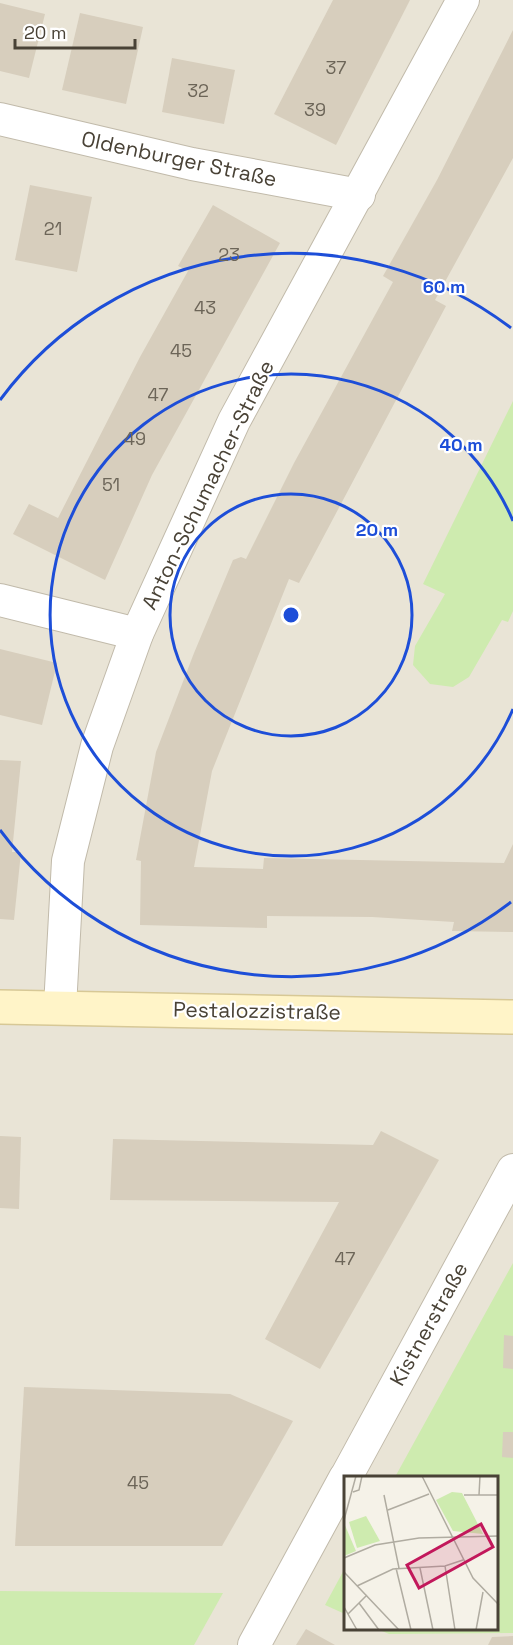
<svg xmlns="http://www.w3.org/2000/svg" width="513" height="1645" viewBox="0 0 513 1645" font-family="'Space Grotesk',sans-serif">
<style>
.residential{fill:#e9e4d6;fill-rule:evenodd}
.green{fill:#ceebaf}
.building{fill:#d7cebd}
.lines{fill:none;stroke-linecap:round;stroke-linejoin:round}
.street-casing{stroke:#c1baaa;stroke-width:34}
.secondary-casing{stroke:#d7c896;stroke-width:36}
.street{stroke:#fff;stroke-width:32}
.secondary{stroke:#fff4c8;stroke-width:33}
.ring{fill:none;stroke:#1d4ed8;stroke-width:3}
.labels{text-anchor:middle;stroke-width:4.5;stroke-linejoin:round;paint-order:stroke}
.number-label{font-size:18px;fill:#6c6558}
.street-label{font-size:21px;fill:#494236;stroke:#fff}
.inset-road{fill:none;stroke:#b0aca1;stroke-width:1.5}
.view{fill:#c2185b;fill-opacity:0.15;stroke:#c2185b;stroke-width:3}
.inset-edge{fill:none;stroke:#494236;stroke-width:3}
.centre{fill:#1d4ed8;stroke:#fff;stroke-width:3}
.ring-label{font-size:18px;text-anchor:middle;font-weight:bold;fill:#1d4ed8;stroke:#fff;stroke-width:4.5;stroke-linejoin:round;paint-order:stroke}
</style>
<rect width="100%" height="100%" fill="#f5f2e8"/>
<path class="residential" d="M0,0h513v1645h-513zM345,1477h151v151h-151z"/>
<g class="green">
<path d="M513,401v210l-5,11 -6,-2 -33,57 -16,10 -23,-3 -17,-19 2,-19 30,-52 -22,-10z"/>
<path d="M513,1263v370l-124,1 -12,-5 119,-1v-151h-101z"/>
<path d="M345,1568v46l-20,-9z"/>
<path d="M0,1591l223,2 -29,52h-194z"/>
</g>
<g class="building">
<path d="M333,0h77l-74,145 -62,-31z"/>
<path d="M0,3l45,11 -16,64 -29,-7z"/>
<path d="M80,13l63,14 -17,77 -64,-14z"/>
<path d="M513,30v128l-78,142 11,6 -147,277 -10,-4 -77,192 -18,96 69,2 1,-11 240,5 9,-19v88l-61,-1 2,-9 -82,-5 -105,-1v12l-127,-3 1,-64 -5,-1 20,-108 38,-99 39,-93 8,-3 5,2 48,-96 99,-181 -10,-6 54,-96z"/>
<path d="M172,58l63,12 -11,54 -62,-12z"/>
<path d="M30,185l62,12 -15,75 -62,-12z"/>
<path d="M213,205l67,38 -128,232 -47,105 -92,-46 16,-30 29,14 82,-161 48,-86 -10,-5z"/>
<path d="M0,649l57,14 -15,62 -42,-10z"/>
<path d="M0,760l21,1 -9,91h9l-7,68 -14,-1z"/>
<path d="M381,1131l58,29 -119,209 -55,-30 74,-137 -229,-2 3,-61 260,6z"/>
<path d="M0,1136l21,1 -2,72 -19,-1z"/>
<path d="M504,1335l9,1v33l-10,-1z"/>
<path d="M24,1387l206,7 63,27 -71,125h-207z"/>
<path d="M503,1432h10v26l-11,-1z"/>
<path d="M306,1629l29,16h-39z"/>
<path d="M513,1636v9h-25l4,-8z"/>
</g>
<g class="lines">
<g class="street-casing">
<g id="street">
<path d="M0,119l192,45 167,31"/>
<path d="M0,600l137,34"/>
<path d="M60,1007l8,-146 29,-115 40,-112 97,-213 229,-421"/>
<path d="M346,1477l167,-307"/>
<path d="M254,1645l91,-167"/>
</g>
</g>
<g class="secondary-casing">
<path id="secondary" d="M0,1007l513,10"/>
</g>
<use href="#street" class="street"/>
<use href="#secondary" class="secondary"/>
</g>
<g class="ring">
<circle cx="291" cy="615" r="121"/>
<path d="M513 709A241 241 0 1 1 513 521"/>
<path d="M511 902A362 362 0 0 1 0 830M0 400A362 362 0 0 1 511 328"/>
</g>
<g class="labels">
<g class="number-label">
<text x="336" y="74">37</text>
<text x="198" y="97">32</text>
<text x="315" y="116">39</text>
<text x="53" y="235">21</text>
<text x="229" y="261">23</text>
<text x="205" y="314">43</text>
<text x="181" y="357">45</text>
<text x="158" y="401">47</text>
<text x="135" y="445">49</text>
<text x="111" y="491">51</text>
<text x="345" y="1265">47</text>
<text x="138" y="1489">45</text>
</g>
<g class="street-label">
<text transform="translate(179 159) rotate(12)" y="7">Oldenburger Straße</text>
<text transform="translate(208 485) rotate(-64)" y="7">Anton-Schumacher-Straße</text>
<text transform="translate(257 1011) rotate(1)" y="7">Pestalozzistraße</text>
<text transform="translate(429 1324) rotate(-61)" y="7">Kistnerstraße</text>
</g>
</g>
<g transform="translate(344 1476)">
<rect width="154" height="154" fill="#f5f2e8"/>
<path d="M108,16l10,1 21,41 -30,-3 -17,-31zM22,40l14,25 -23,7 -8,-26zM0,47l12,28 -12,5z" fill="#ceebaf"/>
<path class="inset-road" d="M78,0l51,102 26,27M9,16l6,-2 3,-14M40,19l15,73M120,19h35M135,19l1,-19M44,34l41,-16M0,44l12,-44M0,82l31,-13 44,-7 80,-2M101,90l10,64M52,92l15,62M76,92l13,62M0,96l55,58M13,110l36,-17 52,-3 18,-6M15,127l20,27M0,131l13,23M4,138l19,-19M132,154l7,-38"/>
<path class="view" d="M137,48l12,23 -74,41 -12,-23z"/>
<rect width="154" height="154" class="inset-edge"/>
</g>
<circle cx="291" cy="615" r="9" class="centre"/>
<g class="ring-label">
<text x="444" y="293">60 m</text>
<text x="461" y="451">40 m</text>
<text x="377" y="536">20 m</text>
</g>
<path d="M15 39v9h120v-9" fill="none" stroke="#494236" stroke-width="3"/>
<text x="24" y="39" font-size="18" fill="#494236" stroke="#ffffff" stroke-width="4.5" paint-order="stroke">20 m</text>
</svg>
